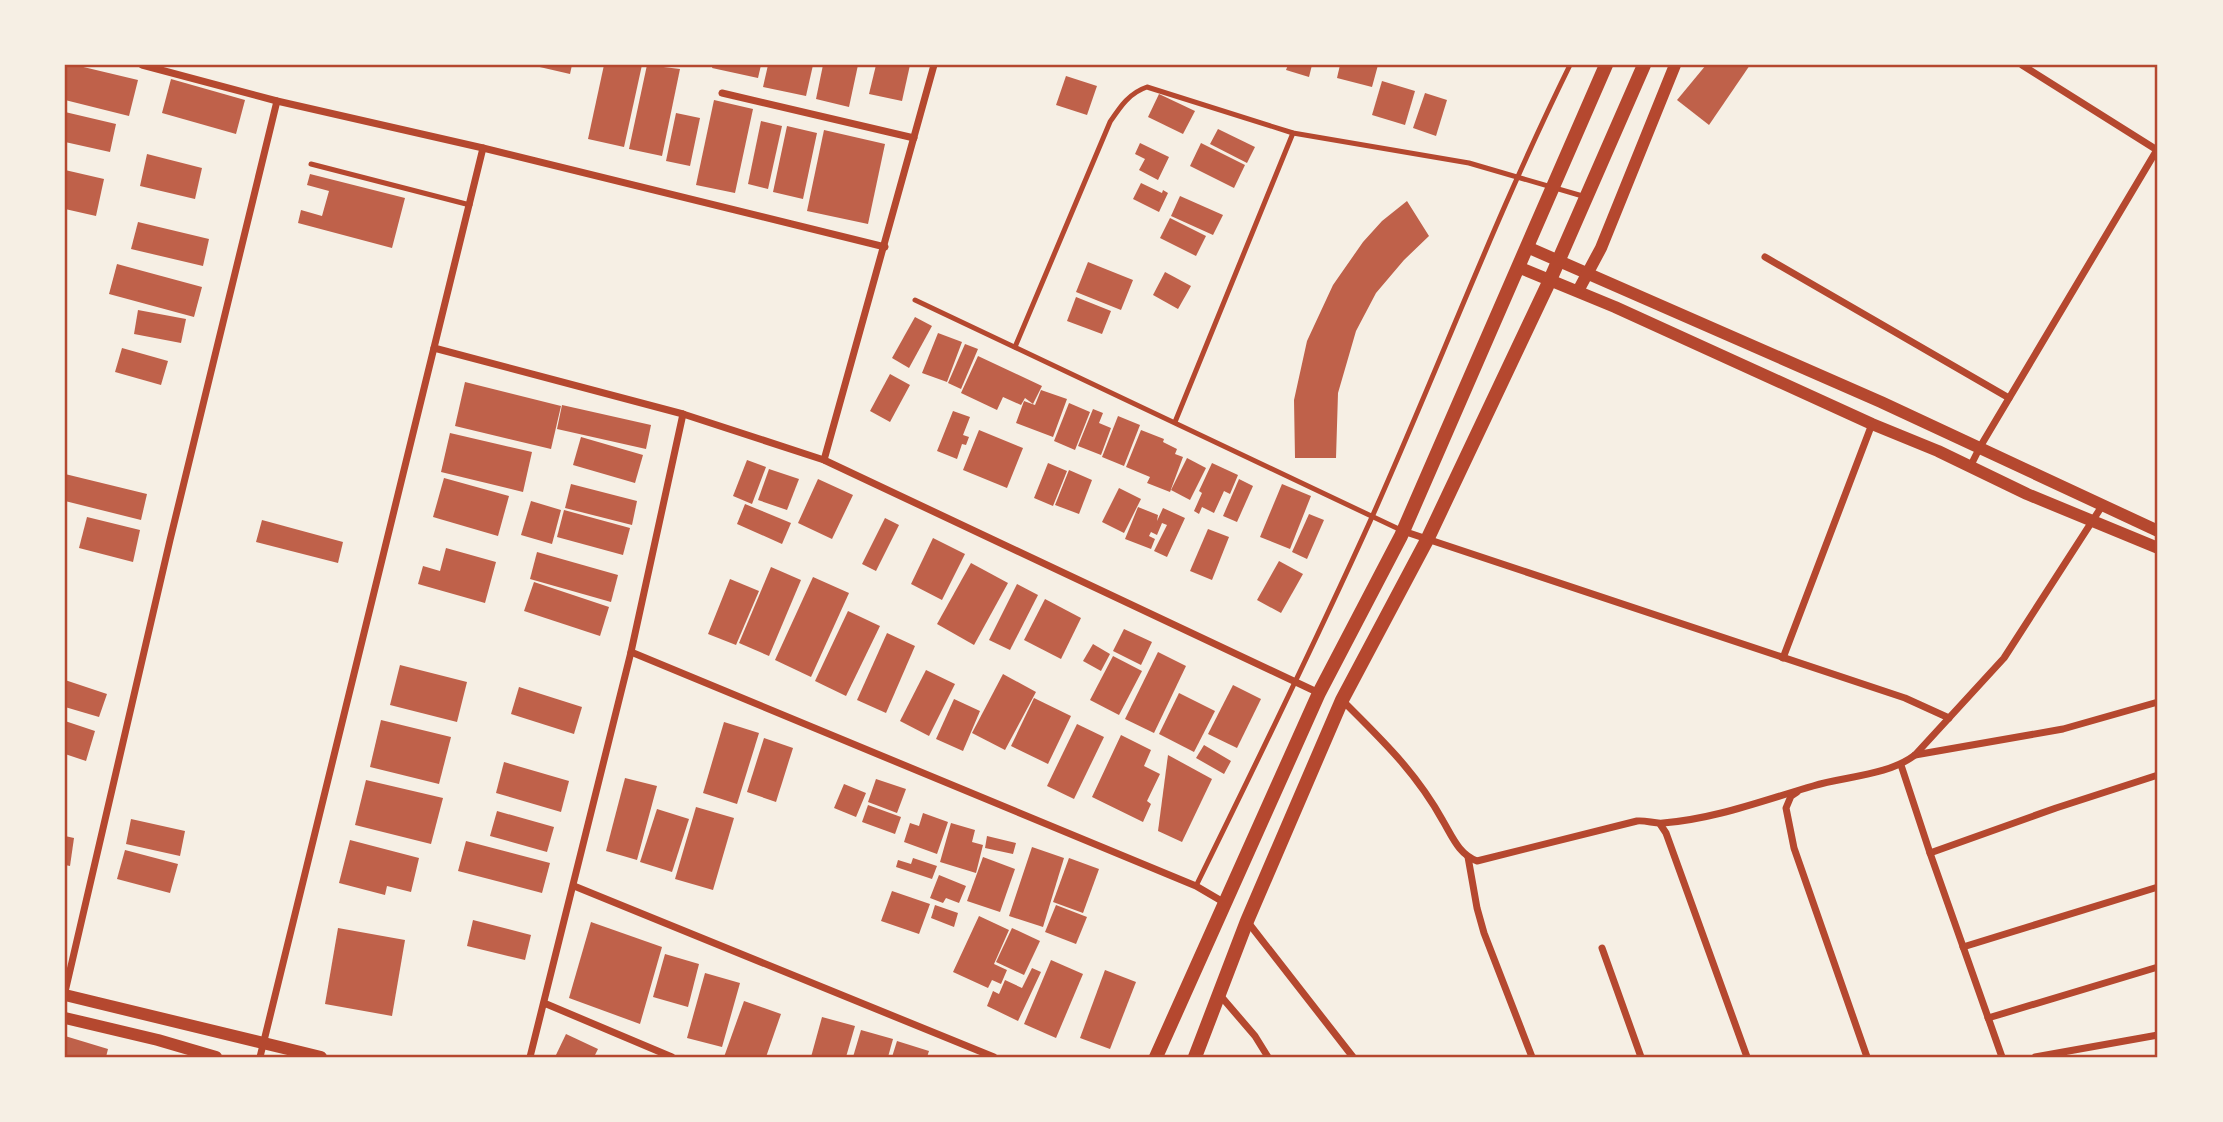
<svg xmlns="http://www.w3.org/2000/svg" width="2223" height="1122" viewBox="0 0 2223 1122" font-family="Commissioner,sans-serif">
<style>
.building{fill:#bf614a}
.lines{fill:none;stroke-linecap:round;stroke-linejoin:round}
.service{stroke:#b5482f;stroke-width:5}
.minor{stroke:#b5482f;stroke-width:7}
.tertiary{stroke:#b5482f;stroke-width:12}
.secondary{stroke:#b5482f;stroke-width:14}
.neatline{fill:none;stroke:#b5482f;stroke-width:2.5}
</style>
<rect width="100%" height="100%" fill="#f6efe4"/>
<g class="building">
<path d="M65,65h10l63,15 -9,36 -64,-16z"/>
<path d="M531,65h41l-2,9z"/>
<path d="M604,65h38l-18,82 -36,-8z"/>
<path d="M647,65l33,4 -18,87 -33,-7z"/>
<path d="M713,65h48l-3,13 -46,-10z"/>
<path d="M768,65h45l-7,31 -43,-9z"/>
<path d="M823,65h35l-9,42 -33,-8z"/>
<path d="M876,65h34l-8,36 -33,-7z"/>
<path d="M1288,65h24l-3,12 -23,-7z"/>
<path d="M1340,65h38l-6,22 -35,-9z"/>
<path d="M1706,65h44l-41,60 -32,-25z"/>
<path d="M1066,76l31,10 -10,29 -31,-10z"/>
<path d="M171,79l74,21 -9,34 -74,-21z"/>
<path d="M1382,81l33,10 -10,34 -33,-10z"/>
<path d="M1425,93l22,7 -11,36 -23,-8z"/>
<path d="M1159,94l36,17 -12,23 -35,-17z"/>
<path d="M714,100l39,9 -18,84 -39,-8z"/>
<path d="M65,112l51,12 -6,28 -45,-10z"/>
<path d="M676,113l24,5 -10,48 -24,-5z"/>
<path d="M761,121l21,5 -14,63 -20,-5z"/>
<path d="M787,126l30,7 -14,66 -30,-7z"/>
<path d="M1218,129l37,18 -8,16 -37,-19z"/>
<path d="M824,130l61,14 -17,80 -61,-13z"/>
<path d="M1140,143l29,14 -11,23 -19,-10 6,-11 -10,-5z"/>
<path d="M1201,143l44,22 -11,23 -44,-22z"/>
<path d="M147,154l55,14 -7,31 -55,-13z"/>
<path d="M65,170l39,9 -8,37 -31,-7z"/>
<path d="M310,174l95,24 -13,50 -94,-25 3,-13 21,6 7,-25 -22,-6z"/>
<path d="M1141,183l21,10 1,-3 5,3 -9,19 -26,-13z"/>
<path d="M1180,196l43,19 -10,20 -42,-19z"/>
<path d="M1407,201l22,35 -25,24 -28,33 -20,38 -18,62 -2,65h-41l-1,-58 13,-59 26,-56 30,-43 19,-21z"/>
<path d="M1170,218l36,18 -10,20 -36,-18z"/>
<path d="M138,222l71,17 -6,27 -72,-17z"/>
<path d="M1088,262l45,18 -12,30 -45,-18z"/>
<path d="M117,264l85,23 -8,30 -85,-23z"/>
<path d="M1165,272l26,14 -13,23 -25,-14z"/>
<path d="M1076,297l35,14 -9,23 -35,-13z"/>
<path d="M138,310l48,9 -5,24 -47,-9z"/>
<path d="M915,317l17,9 -23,42 -17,-10z"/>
<path d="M938,333l24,9 -15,40 -25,-9z"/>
<path d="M965,344l13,5 -17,40 -13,-6z"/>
<path d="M122,348l46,13 -7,24 -46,-13z"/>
<path d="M978,356l64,30 -9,18 -8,-6 -4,7 -18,-8 -6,13 -36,-17z"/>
<path d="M890,374l20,11 -20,37 -20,-11z"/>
<path d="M465,382l96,24 -10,43 -96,-23z"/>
<path d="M1041,390l26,9 -14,38 -37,-14 8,-22 11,4z"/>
<path d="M1069,403l21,9 -15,38 -21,-9z"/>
<path d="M562,405l89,20 -5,24 -89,-20z"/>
<path d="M1093,409l10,4 -4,10 12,5 -10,27 -23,-9z"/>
<path d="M953,411l17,6 -7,18 6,2 -3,8 -4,-1 -5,15 -20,-8z"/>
<path d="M1118,416l22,9 -16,41 -22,-9z"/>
<path d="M979,430l44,18 -16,40 -44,-18z"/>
<path d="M1141,430l23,9 -1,3 14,7 -2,5 8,3 -13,35 -23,-9 3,-6 -24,-10z"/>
<path d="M450,433l82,19 -9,40 -82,-20z"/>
<path d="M581,437l62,18 -8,28 -62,-18z"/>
<path d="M1187,458l19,10 -16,32 -19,-10z"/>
<path d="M747,460l19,7 -14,37 -19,-8z"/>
<path d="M1048,463l19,8 -14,35 -19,-8z"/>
<path d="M1212,463l26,12 -8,19 -6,-3 -10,22 -12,-6 -3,7 -5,-3 8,-18 -3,-2z"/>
<path d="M769,469l30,10 -12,31 -29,-10z"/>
<path d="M1069,470l23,10 -13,34 -24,-9z"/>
<path d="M65,474l82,20 -6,26 -76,-19z"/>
<path d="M444,478l65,18 -11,40 -65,-19z"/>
<path d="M818,479l35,16 -21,44 -34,-16z"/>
<path d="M1239,479l14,7 -16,36 -14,-6z"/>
<path d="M571,484l66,17 -5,24 -67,-17z"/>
<path d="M1282,484l29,12 -21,53 -30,-12z"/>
<path d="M1119,488l22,11 -17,34 -22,-11z"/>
<path d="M531,501l30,9 -9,34 -31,-9z"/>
<path d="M745,504l46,19 -9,21 -45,-20z"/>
<path d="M1138,507l20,8 -1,6 6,-13 22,10 -18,39 -13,-6 13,-26 -5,-2 -5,12 -6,-3 -2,4 6,3 -4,10 -26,-10z"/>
<path d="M564,510l66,18 -7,27 -66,-18z"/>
<path d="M1309,514l15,6 -17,39 -15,-7z"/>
<path d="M87,517l53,13 -7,32 -54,-14z"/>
<path d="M885,518l14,7 -23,46 -14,-7z"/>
<path d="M262,520l81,22 -5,21 -82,-21z"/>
<path d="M1208,529l21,8 -17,43 -22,-9z"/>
<path d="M933,538l32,16 -23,46 -31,-16z"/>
<path d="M446,548l50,14 -11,41 -67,-19 5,-18 17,5z"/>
<path d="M537,552l81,23 -7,27 -81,-23z"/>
<path d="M1279,561l24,13 -22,39 -24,-13z"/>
<path d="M971,563l37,20 -34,62 -37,-21z"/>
<path d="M771,567l30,13 -32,76 -30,-13z"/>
<path d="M813,577l36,16 -38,84 -36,-17z"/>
<path d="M730,579l29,12 -23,54 -28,-11z"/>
<path d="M534,582l75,25 -9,29 -76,-25z"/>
<path d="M1017,584l21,11 -28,55 -21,-10z"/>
<path d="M1045,599l36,19 -20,41 -37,-19z"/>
<path d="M848,611l32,15 -34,70 -31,-15z"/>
<path d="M1124,629l28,13 -11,23 -28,-14z"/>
<path d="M887,633l28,13 -29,67 -29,-13z"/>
<path d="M1093,644l17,10 -9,17 -18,-10z"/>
<path d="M1158,652l28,14 -32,67 -29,-14z"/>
<path d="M1113,656l29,15 -23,44 -29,-15z"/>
<path d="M400,665l67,17 -10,40 -67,-17z"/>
<path d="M926,670l29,14 -26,52 -29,-15z"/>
<path d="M1003,674l33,18 -31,58 -33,-17z"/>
<path d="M65,680l42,14 -8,23 -34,-10z"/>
<path d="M1233,685l28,14 -24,49 -29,-14z"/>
<path d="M519,687l63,20 -8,27 -63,-20z"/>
<path d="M1179,693l36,18 -21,41 -35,-18z"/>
<path d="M1034,698l37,18 -23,48 -37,-18z"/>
<path d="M954,699l26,12 -17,40 -27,-12z"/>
<path d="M381,720l70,17 -12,47 -69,-17z"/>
<path d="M65,721l30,10 -9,30 -21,-7z"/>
<path d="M724,722l35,11 -22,71 -34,-11z"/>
<path d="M1077,724l27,13 -30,62 -27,-13z"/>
<path d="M1121,735l30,15 -7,16 16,8 -13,27 4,3 -8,18 -51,-25z"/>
<path d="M764,738l29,10 -17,54 -29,-10z"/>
<path d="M1204,745l27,16 -7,13 -28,-16z"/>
<path d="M1168,755l44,24 -30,63 -24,-11z"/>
<path d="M504,762l65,19 -8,31 -65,-19z"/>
<path d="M625,778l32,8 -20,74 -31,-9z"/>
<path d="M876,779l30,10 -9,24 -29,-11z"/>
<path d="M366,780l77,18 -12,46 -76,-19z"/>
<path d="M844,784l22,9 -10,24 -22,-9z"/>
<path d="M868,805l33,12 -6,17 -33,-12z"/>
<path d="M696,807l38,11 -21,72 -38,-11z"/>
<path d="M657,809l32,10 -17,53 -32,-10z"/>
<path d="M497,811l57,16 -7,25 -57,-16z"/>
<path d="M923,813l25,9 -11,32 -33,-12 6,-19 9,3z"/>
<path d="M131,819l54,12 -5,25 -54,-12z"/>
<path d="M951,823l24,7 -3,12 11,3 -7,28 -36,-11z"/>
<path d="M65,836l9,2 -4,28 -5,-1z"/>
<path d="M987,836l29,7 -3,11 -28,-6z"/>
<path d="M350,840l69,18 -8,34 -24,-6 -2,9 -46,-12z"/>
<path d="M466,841l84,22 -8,30 -84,-22z"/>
<path d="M1032,847l32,11 -21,69 -34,-11z"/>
<path d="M125,850l53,14 -8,29 -53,-14z"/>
<path d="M983,857l32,12 -15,43 -33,-11z"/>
<path d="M913,858l24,8 -5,13 -36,-12 2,-7 13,4z"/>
<path d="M1069,858l30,11 -16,44 -30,-11z"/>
<path d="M939,875l27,11 -7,17 -13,-5 -3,5 -13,-5z"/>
<path d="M892,891l38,13 -11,30 -38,-13z"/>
<path d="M935,905l23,8 -4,14 -23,-9z"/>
<path d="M1056,905l31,12 -11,27 -31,-12z"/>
<path d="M979,916l30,14 -15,34 13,6 -6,14 -9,-4 -4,8 -35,-16z"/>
<path d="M473,920l58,15 -6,25 -58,-14z"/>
<path d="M591,922l71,25 -22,77 -71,-26z"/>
<path d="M338,928l67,12 -13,76 -67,-12z"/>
<path d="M1012,928l28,13 -16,34 -28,-13z"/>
<path d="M665,954l34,10 -11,43 -35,-10z"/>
<path d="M1051,960l32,14 -27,64 -32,-14z"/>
<path d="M1032,968l9,4 -23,49 -31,-15 6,-15 6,3 6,-14 17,8z"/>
<path d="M1105,970l31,12 -26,67 -30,-11z"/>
<path d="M705,973l35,10 -18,64 -35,-9z"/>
<path d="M744,1001l37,13 -15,43h-42z"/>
<path d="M822,1017l33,9 -9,31h-35z"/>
<path d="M861,1030l32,9 -5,18h-35z"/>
<path d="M566,1034l32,15 -4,8h-39z"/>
<path d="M65,1036l43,13 -2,8h-41z"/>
<path d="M897,1041l32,10 -2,6h-35z"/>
</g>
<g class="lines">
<g class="service">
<path d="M311,164l159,41"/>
<path d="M915,300l488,231"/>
<path d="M1015,347l95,-225c10,-15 19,-29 37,-35l146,46 176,30 117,34"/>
<path d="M1175,422l118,-289"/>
<path d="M1196,886c60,-122 120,-245 176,-369 67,-150 125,-304 198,-452"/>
</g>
<g class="minor">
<path d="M142,65l135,36 206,47 402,99"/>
<path d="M2022,65l135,85"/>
<path d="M722,93l192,45"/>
<path d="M1765,257l244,141"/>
<path d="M434,348l249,66 141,46 495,233"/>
<path d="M824,460l110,-395"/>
<path d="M1970,467l10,-20 178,-299"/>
<path d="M1403,531l502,167 44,20"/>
<path d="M631,652l565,234 29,17"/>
<path d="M1783,658l89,-234"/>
<path d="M1343,701c39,39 73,71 100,120 10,17 16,33 34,40l160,-40c9,-1 18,3 26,2 52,-4 101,-23 150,-37 33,-10 74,-10 102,-31l89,-97 98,-152"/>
<path d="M1915,755l148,-26 95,-27"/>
<path d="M1901,765l29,88 72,204"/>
<path d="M1797,792l-6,4 -5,12 8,40 73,209"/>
<path d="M1660,824l6,9 81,224"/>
<path d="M1930,853l126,-45 102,-33"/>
<path d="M1468,857l9,51 7,25 48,124"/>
<path d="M574,886l420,171"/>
<path d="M1247,921l106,136"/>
<path d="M1963,947l195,-60"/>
<path d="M1602,948l39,109"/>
<path d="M65,992l105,-452 107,-439"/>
<path d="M1219,994l36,42 13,21"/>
<path d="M544,1003l128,54"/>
<path d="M1988,1018l170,-51"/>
<path d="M260,1057l223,-909"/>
<path d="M530,1057l101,-405 52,-238"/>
<path d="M2035,1057l123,-22"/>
</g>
<g class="tertiary">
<path d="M1527,247l354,155 277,129"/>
<path d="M1518,267l97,40 257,117 66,27 89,43 131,54"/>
<path d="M1578,291l23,-43 74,-183"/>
<path d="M65,995l256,62"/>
<path d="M65,1018l93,22 58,17"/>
</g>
<g class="secondary">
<path d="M1156,1057l163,-364 82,-157 205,-471"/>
<path d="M1195,1057l52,-136 95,-221 85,-160 123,-260 94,-215"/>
</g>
</g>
<rect width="2223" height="1122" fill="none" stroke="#f6efe4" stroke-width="133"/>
<rect x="66" y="66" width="2090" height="990" class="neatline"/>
</svg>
